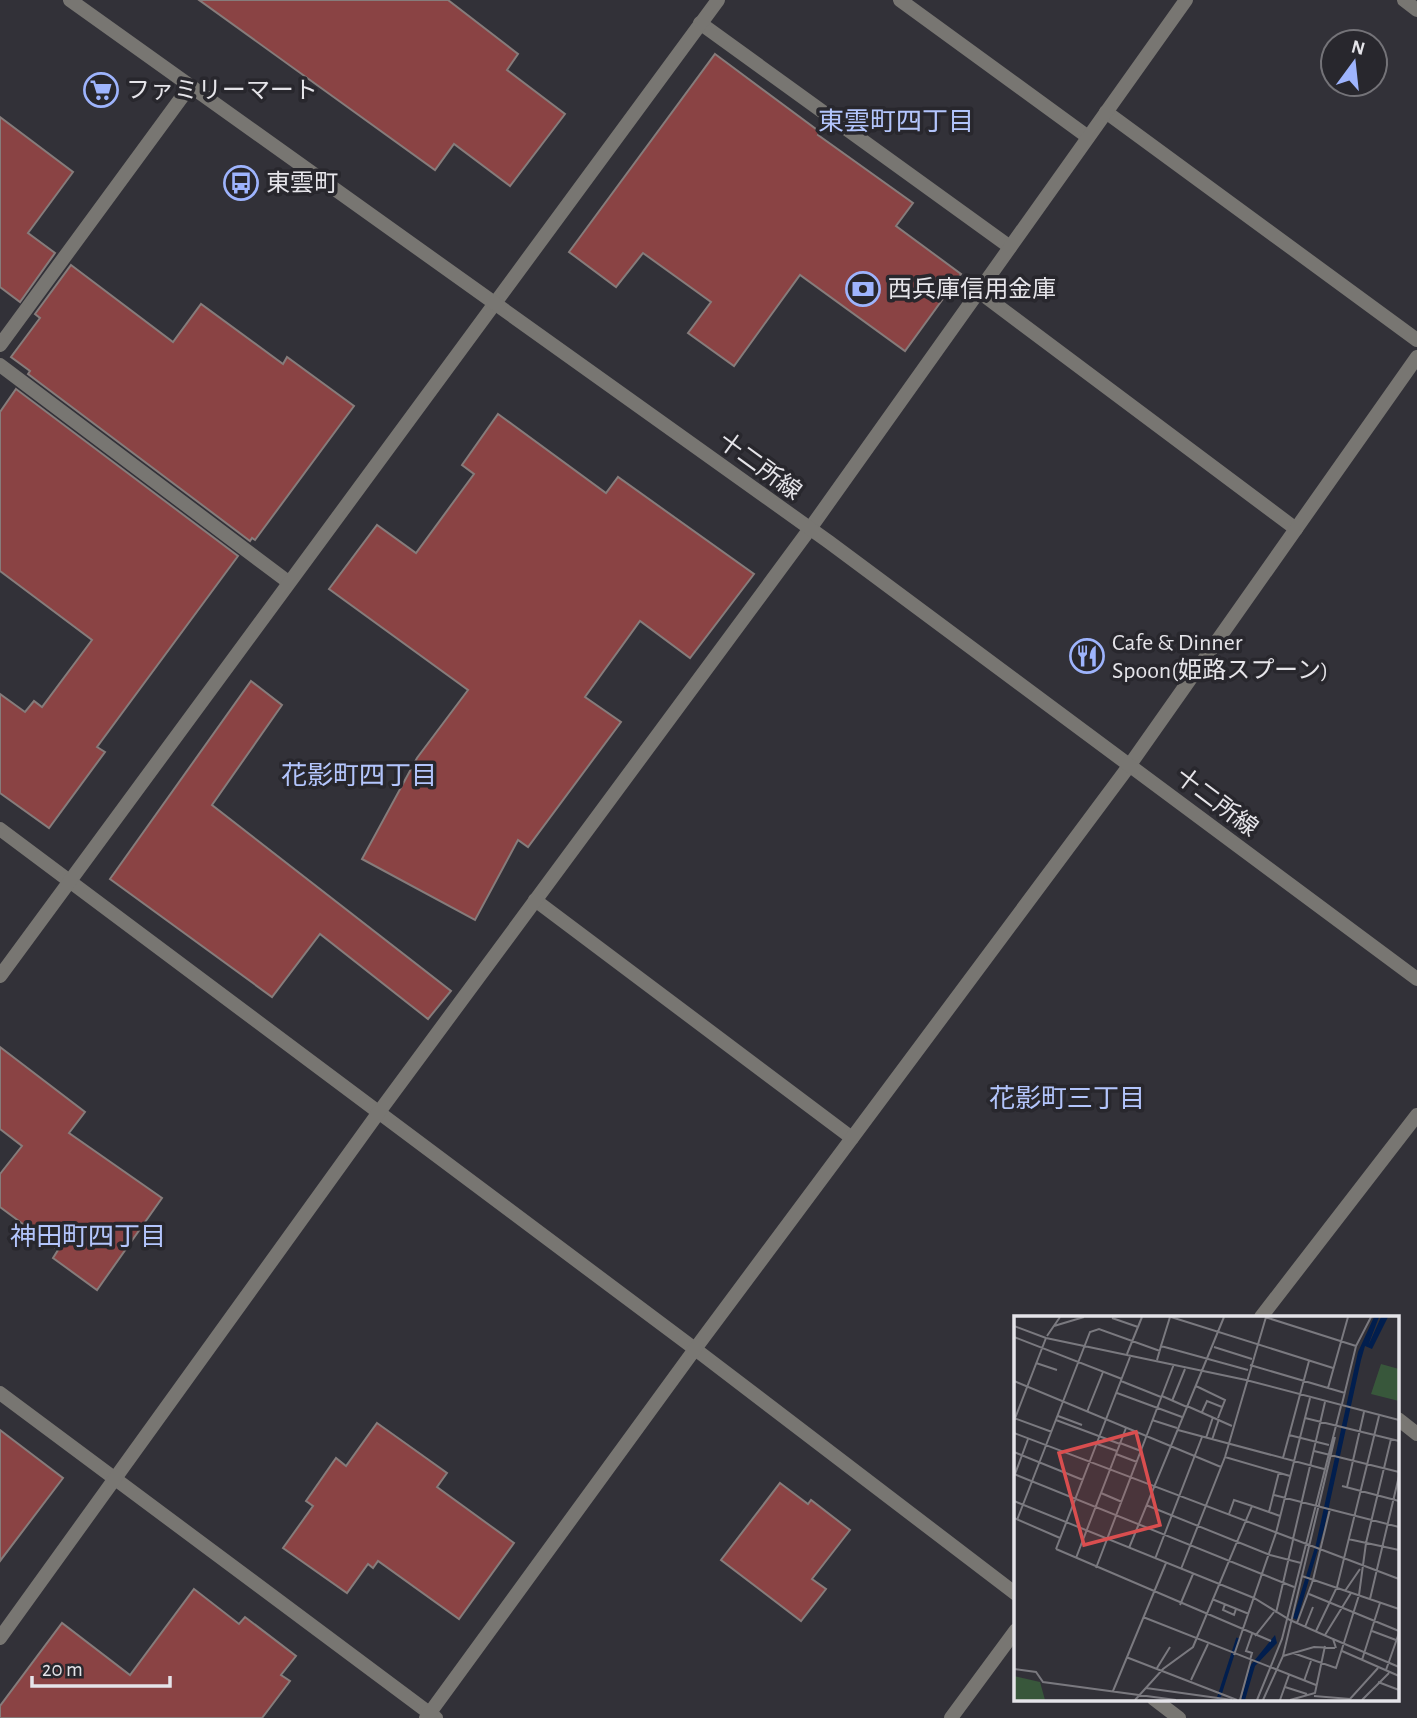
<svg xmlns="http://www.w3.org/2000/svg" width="1417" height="1718" viewBox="0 0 1417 1718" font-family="'Alegreya Sans','Noto Sans JP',sans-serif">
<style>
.building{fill:#8a4344;stroke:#867c7b;stroke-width:2}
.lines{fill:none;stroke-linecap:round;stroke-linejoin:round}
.minor{stroke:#787672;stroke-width:14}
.tertiary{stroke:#787672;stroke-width:14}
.labels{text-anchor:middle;stroke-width:7;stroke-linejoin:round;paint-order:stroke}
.poi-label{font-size:24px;fill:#e5e4e9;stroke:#28272d;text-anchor:start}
.street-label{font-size:24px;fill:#e5e4e9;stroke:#28272d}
.neighbourhood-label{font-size:26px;fill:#b3c5fc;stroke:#28272d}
.inset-river{fill:none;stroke:#011e4e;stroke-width:3.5}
.inset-road{fill:none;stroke:#7a797f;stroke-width:2}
.view{fill:#d94e4f;fill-opacity:0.15;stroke:#d94e4f;stroke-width:3.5}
.inset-edge{fill:none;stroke:#e5e4e9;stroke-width:3.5}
</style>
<rect width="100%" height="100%" fill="#323138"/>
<g class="building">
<path d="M199,0h249l70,54 -11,16 58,44 -55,72 -56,-42 -19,26z"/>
<path d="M715,54l105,78 -2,3 95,68 -17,23 65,48 -56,77 -105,-76 -66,91 -46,-33 23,-31 -68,-49 -27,34 -47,-35z"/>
<path d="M0,117l73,55 -45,61 27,20 -35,49 -20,-15z"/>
<path d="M71,265l102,77 28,-38 82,60 4,-7 67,49 -99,134 -3,-2 -2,3 -222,-167 2,-3 -19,-14 29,-39 -5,-4z"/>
<path d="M16,389l222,167 -141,191 8,5 -56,76 -49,-35v-99l25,18 9,-11 8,6 50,-67 -92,-69v-159z"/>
<path d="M498,414l108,79 12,-16 136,97 -64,84 -50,-37 -55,76 36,25 -93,125 -10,-7 -43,80 -113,-61 55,-101 51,-68 -139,-101 48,-64 39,28 58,-79 -12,-9z"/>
<path d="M251,681l31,24 -70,100 239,186 -23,28 -108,-85 -48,63 -162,-118z"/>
<path d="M0,1047l85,65 -16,21 93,65 -65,92 -44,-32 5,-8 -58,-43v-33l22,-28 -22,-17z"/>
<path d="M377,1423l70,50 -10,14 77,56 -55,76 -81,-58 -5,7 -5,-4 -21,29 -64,-45 30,-42 -7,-5 30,-43 10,8z"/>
<path d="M0,1430l63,48 -63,83z"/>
<path d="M780,1483l28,21 3,-4 39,30 -38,49 14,10 -25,32 -80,-61z"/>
<path d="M194,1589l45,35 6,-7 51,39 -15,19 9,6 -28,37h-262v-12l62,-83 68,52z"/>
</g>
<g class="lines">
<g class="minor">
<path d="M900,0l188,137"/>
<path d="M1404,0l13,10"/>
<path d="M700,23l310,224"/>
<path d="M1106,112l311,228"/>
<path d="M978,291l318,238"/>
<path d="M0,345l190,-259"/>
<path d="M0,365l287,216"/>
<path d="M0,829l695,520 321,245"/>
<path d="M535,900l317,238"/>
<path d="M0,976l718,-976"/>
<path d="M1261,1317l156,-202"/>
<path d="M0,1393l436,325"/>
<path d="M1398,1419l19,15"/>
<path d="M0,1638l379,-526 430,-582 377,-530"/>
<path d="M1154,1699l25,19"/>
<path d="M426,1718l269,-369 434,-583 288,-409"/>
<path d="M951,1718l65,-88"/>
</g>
<path class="tertiary" d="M70,0l759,542 588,437"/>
</g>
<defs>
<g id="supermarket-ring" transform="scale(1.75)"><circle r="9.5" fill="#28272d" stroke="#9eb4fd" stroke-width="1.5"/><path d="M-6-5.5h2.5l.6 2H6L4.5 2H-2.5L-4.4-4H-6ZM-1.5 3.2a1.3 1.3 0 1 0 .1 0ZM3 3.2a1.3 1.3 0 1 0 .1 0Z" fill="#9eb4fd"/></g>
<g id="bus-ring" transform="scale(1.75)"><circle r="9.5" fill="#28272d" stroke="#9eb4fd" stroke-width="1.5"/><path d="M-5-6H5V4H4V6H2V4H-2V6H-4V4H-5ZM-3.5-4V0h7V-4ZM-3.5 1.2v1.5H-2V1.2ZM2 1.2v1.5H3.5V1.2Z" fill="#9eb4fd"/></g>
<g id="bank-ring" transform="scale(1.75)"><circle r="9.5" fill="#28272d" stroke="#9eb4fd" stroke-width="1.5"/><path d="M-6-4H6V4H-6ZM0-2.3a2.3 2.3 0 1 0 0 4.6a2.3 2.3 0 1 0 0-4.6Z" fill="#9eb4fd"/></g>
<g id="restaurant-ring" transform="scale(1.75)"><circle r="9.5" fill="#28272d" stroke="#9eb4fd" stroke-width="1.5"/><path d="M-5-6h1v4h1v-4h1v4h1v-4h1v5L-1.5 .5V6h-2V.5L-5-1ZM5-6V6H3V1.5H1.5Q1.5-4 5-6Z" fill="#9eb4fd"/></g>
</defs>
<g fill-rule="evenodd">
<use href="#supermarket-ring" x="101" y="90"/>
<use href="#bus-ring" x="241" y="183"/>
<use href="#bank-ring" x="863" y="289"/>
<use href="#restaurant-ring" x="1087" y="656"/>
</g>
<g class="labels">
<g class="poi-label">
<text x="126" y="98">ファミリーマート</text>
<text x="266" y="191">東雲町</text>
<text x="888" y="297">西兵庫信用金庫</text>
<text x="1112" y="650">Cafe &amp; Dinner<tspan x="1112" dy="28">Spoon(姫路スプーン)</tspan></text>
</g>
<g class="street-label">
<text transform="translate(760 466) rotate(36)" y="8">十二所線</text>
<text transform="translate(1217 802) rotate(37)" y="8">十二所線</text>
</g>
<g class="neighbourhood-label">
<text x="896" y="130">東雲町四丁目</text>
<text x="359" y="784">花影町四丁目</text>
<text x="1067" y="1107">花影町三丁目</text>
<text x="88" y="1245">神田町四丁目</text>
</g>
</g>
<g transform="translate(1014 1316)">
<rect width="385" height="385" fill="#323138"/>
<path d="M367,48l18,5v32l-28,-7zM0,360l26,6 5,18h-31z" fill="#38573b"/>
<path d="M360,1h5l-11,29 13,-29h7l-16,32 -7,-3 -4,14 -37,169 -27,91 -4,-2 23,-74 42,-192zM261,319l2,8 -22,23 -10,34h-4l9,-34z" fill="#011e4e"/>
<path class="inset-river" d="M204,384l20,-62"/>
<path class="inset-road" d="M157,1l162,51M251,1l91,29M98,2l26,9M0,10l32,12 200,42 153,40M40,10l30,-9M33,20l13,-19M0,21l108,42M147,30l9,-29M200,31l38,12M113,38l15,-37M143,44l4,-14 87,24M22,47l21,7M236,49l95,28M0,65l207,86M107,65l40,16M182,70l29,14 -7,18M314,72l20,-71M103,77l65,24M148,80l25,11M158,85l13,-32M328,88l14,-58 15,-29M173,90l45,20M73,96l16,-40M188,96l5,-11 15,6M44,100l24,9M0,102l38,14M291,102l94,23M42,104l64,24M138,104l25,8M0,105l32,-83M164,114l146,39M0,117l385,146M275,119l40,10M192,122l7,-21M198,124l7,-21M106,127l21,8M83,128l20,7M300,135l85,21M0,136l69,28M102,138l21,8M211,141l65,19M269,142l26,-97M0,158l280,113M1,158l13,-35M328,170l57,15M333,171l17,-75M87,177l21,9M260,179l125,32M0,185l240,97 36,22 43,19 3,9M132,189l124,50 31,8M255,196l10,-40M215,198l5,-14 18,6M0,202l46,20M3,204l73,-188 9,-3 61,22M279,223l32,-137M334,223l51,11M115,232l95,-231M42,233l215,92M42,233l74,-192M62,242l50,-130M141,243l47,-122M82,252l78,-204M167,253l44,-112 41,-140M288,260l97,33M331,275l15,-22M295,278l90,37M198,283l37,15M356,283l29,-123M211,288l-2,6 11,5 2,-6M166,289l13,-31M262,297l17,-73M129,301l173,68M283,307l16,-43 17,-71M291,311l8,-20M302,315l21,-44 42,-171M358,315l24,9M311,319l26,-42M241,320l19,-24M319,323l66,28M328,335l57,25M279,337l43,15 23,-73 7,-52 25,-104M220,339l42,-122 34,-135M269,340l31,-9 21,1M112,341l111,43M236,344l2,-7 -6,-2 6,-17M348,344l18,-57M143,352l13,-21M0,353l22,3 7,10 133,18M372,354l13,-37M177,364l17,-36M290,365l7,-20M364,366l21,8M271,371l22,7M132,372l86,12M99,375l53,-128M300,380l36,3 28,-31M121,384l28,-31 30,-22 59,-141 28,10M226,384l11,-40M243,384l25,-61 59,-233M249,384l20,-44 52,-219M266,384l9,-25M276,384l25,-7 10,-47M348,384l27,-27"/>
<path class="view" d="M122,116l24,93 -76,20 -25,-92z"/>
<rect width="385" height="385" class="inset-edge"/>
</g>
<g transform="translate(1354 63) rotate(15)"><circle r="33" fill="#28272d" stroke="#747378" stroke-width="2"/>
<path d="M0-5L12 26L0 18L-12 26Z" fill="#9eb4fd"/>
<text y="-10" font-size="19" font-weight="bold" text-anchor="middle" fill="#e5e4e9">N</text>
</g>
<path d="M32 1676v10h138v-10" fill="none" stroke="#e5e4e9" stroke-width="3.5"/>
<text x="42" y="1676" font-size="21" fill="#e5e4e9" stroke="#28272d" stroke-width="5" paint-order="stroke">20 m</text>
</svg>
